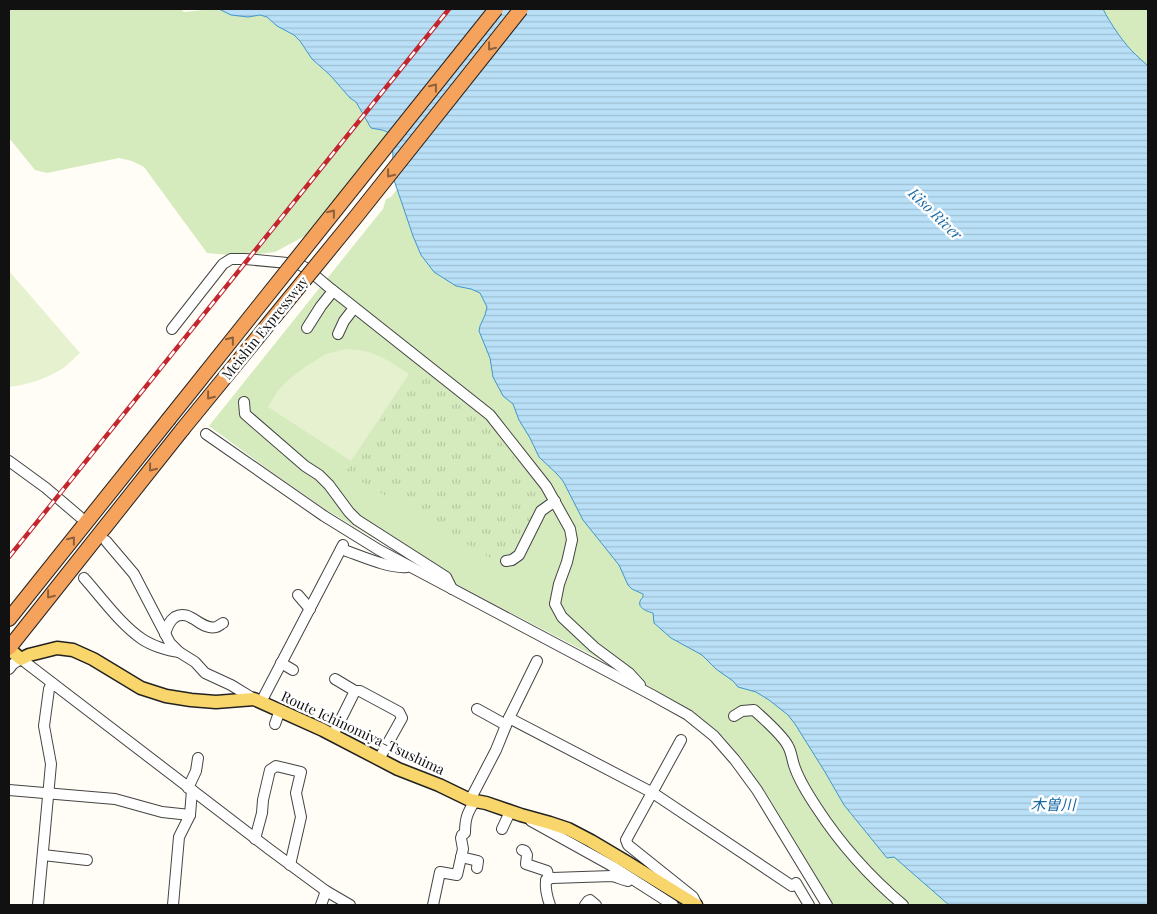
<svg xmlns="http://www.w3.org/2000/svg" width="1157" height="914" viewBox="0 0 1157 914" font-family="'Playfair Display','Noto Sans JP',serif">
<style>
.grass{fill:#d5ebbd}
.park{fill:url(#park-tufts)}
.pitch{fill:#e6f2cf}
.water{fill:url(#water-rules);stroke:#3f96cf}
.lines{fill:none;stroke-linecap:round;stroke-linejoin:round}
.minor-casing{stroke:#444;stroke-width:12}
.major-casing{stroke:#222;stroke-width:15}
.highway-casing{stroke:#222;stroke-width:16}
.minor{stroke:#fff;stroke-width:10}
.major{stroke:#f9d66b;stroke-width:12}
.highway{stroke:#f5a25d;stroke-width:14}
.rail-casing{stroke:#c4262e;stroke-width:4.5}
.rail{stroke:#fff;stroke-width:2.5;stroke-dasharray:8;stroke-linecap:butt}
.highway-bridge-casing{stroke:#222;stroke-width:16;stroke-linecap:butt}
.highway-bridge{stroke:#f5a25d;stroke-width:14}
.oneway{stroke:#8e613b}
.labels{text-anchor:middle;stroke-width:5;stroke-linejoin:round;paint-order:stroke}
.street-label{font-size:14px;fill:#111;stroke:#fff}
.water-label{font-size:15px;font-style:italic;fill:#1768a6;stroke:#fff}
</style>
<defs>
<pattern id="park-tufts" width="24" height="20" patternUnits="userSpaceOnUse" patternTransform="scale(1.25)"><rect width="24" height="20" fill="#d5ebbd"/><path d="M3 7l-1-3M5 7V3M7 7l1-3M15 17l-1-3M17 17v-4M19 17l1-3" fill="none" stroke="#b6c8a1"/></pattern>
<pattern id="water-rules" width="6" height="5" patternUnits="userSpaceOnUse" patternTransform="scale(1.25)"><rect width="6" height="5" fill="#b9e0f7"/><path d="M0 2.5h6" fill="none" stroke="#9ebfd3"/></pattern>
</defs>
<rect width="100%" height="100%" fill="#fffdf5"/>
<g class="grass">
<path d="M9,9h172l3,3 19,-2 2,-1h14l12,6 17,2 12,-2 7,2 10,9 17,9 6,6 12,18 18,16 20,23 6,4 15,26 15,3 4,2 -76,98 -39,21 -35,4 -33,-3 -63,-86 -12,-6 -13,-3 -72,15 -12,-3 -26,-32z"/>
<path d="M1100,9h48v63l-26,-24z"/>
<path d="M402,183l72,95 140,280 25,32 112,95 42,32 169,188h-129l-41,-65 -31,-53 -21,-31 -21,-24 -28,-22 -101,-56 -176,-92 -86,-51 -59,-41 -60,-44 165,-206 9,-11 3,-10 5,-2z"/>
</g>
<path class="park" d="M413,373l9,1 64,49 54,68 8,15 -34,66 -162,-96 -5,-6z"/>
<g class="pitch">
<path d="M9,271l71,82c-6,5 -12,12 -18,16 -16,10 -35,16 -53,18z"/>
<path d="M346,349c26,0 42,11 63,25l-58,87 -83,-54 9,-15 11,-12 17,-13 21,-13z"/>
</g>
<path class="water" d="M219,9h884c7,14 21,35 33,46 4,4 8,7 12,11v839h-199l-55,-48 -7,1 -43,-53 -19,-33 -30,-48 -7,-9 -19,-15 -13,-8 -18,-5 -5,-6 -17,-12 -14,-14 -31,-17 -17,-15 -1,-10c-8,-2 -19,-7 -10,-16v-3l-11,-5 -4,-4 -9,-20 -36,-45 -20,-39 -6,-7 -18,-17 -9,-19 -11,-18 -6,-16 -10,-8 -2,-4 -8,-15 -3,-19 -11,-27 1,-5 5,-11 2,-8 -7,-14 -9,-4 -15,-3 -22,-14 -13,-17 -8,-19 -19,-56 -2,-43c-4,-8 -13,-7 -21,-9l-15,-26 -6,-4 -20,-23 -18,-16 -12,-18 -6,-6 -17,-9 -10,-9 -7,-2 -12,2 -17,-2z"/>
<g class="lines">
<g class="minor-casing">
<g id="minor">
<path d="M307,328l14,-22 12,-15"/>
<path d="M172,329l51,-65 8,-5h14l53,5 8,4 25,21 159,126 56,71 24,43 2,11 -5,22 -8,22 -4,20 7,13 32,30 35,26 11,12"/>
<path d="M338,334l6,-13 10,-13"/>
<path d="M244,402l1,12 60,52 14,9 10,10 20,27 8,8 89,57 6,12"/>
<path d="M206,434l118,82 55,34 273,145 36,20 26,21 21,24 22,30 70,115"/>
<path d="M9,461l37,27 34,29"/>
<path d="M106,541l28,33 36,69 9,9 16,10 10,11 26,12 23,14"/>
<path d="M341,549c18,6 48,20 66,18"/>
<path d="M506,561l6,-1 7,-5 22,-44 14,-10"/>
<path d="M84,578c17,19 37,47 58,61 9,6 25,12 37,13"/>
<path d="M298,595l12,14"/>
<path d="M165,634c2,-7 4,-13 10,-17 15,-9 26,14 41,10 3,-1 5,-3 7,-4"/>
<path d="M281,663l12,7"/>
<path d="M9,669l4,-5 8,-5 248,190 57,42 24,14"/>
<path d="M335,679l20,12"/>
<path d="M261,702l82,-157"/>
<path d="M477,709l29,16"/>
<path d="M734,716l8,-5 12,-1c9,8 29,26 34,36 4,7 4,15 7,22 5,14 14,28 22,40 24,37 53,69 86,97"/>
<path d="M509,718l28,-57"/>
<path d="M275,724l5,-14"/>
<path d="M333,735l22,-44h5l39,21 3,6 -23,41"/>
<path d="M681,740l-55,100 2,5 65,52 4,8"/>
<path d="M188,788l8,-17 2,-13"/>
<path d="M9,790l106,9 47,13 28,3"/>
<path d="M470,800l26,-50 13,-32 144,75 139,93 4,-3 13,22"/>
<path d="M531,821l81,45 61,39"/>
<path d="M502,829l8,-17"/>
<path d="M255,839l7,-26 1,-13 7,-30 6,-4 25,6 -5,21 5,24 -11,48"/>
<path d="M522,850l3,1 2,4 -1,9 21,7 2,8"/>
<path d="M43,855l44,5"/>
<path d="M461,857l17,4 -1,7"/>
<path d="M38,905l13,-141 -7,-38 5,-37 3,-6"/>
<path d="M173,905l6,-68 11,-22 2,-25"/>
<path d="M321,905l5,-14"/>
<path d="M433,905l7,-33 17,3 6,-26 -2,-11 1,-3 3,-2c0,-14 2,-20 10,-32"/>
<path d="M550,905c-3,-8 -5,-16 -4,-25l6,-2 60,-2c6,1 10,4 16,5"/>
<path d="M585,905l3,-4 2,-1 6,5"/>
</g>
</g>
<g class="major-casing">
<path id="major" d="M9,649l12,10 8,-4 28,-7 16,2 20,9 48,29 25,8 25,4 25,2 38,-3 69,31 75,39 41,16 31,15 16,3 35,12 29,8 18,6 23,12 37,22 68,42"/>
</g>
<g class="highway-casing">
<g id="highway">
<path d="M9,619l159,-199"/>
<path d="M9,648l173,-218"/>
</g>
</g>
<use href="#minor" class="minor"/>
<use href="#major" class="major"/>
<use href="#highway" class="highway"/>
<g class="rail-casing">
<path id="rail" d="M9,557l440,-548"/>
</g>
<use href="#rail" class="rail"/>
<g class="highway-bridge-casing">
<g id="highway-bridge">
<path d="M168,420l328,-411"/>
<path d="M182,430l173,-212 166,-209"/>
</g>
</g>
<use href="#highway-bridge" class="highway-bridge"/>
</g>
<defs><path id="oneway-chevron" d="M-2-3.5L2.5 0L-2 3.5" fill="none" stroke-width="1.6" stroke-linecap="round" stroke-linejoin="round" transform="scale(1.25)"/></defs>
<g class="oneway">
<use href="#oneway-chevron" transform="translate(491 47) rotate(128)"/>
<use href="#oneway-chevron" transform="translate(434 87) rotate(-51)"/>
<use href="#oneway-chevron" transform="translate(390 174) rotate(128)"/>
<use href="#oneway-chevron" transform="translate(332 213) rotate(-51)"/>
<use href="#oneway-chevron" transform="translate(231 340) rotate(-51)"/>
<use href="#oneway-chevron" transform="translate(210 396) rotate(129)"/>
<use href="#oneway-chevron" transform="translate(152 468) rotate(129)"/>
<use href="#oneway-chevron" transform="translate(72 540) rotate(-51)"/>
<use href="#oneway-chevron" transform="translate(50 595) rotate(129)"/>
</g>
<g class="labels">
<g class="street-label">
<text transform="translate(265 328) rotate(-51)" y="5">Meishin Expressway</text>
<text transform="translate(363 733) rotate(25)" y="5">Route Ichinomiya-Tsushima</text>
</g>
<g class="water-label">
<text transform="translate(935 214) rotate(44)" y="5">Kiso River</text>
<text x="1053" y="810">木曽川</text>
</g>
</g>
<rect width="1157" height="914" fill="none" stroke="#111111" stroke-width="20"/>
</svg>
